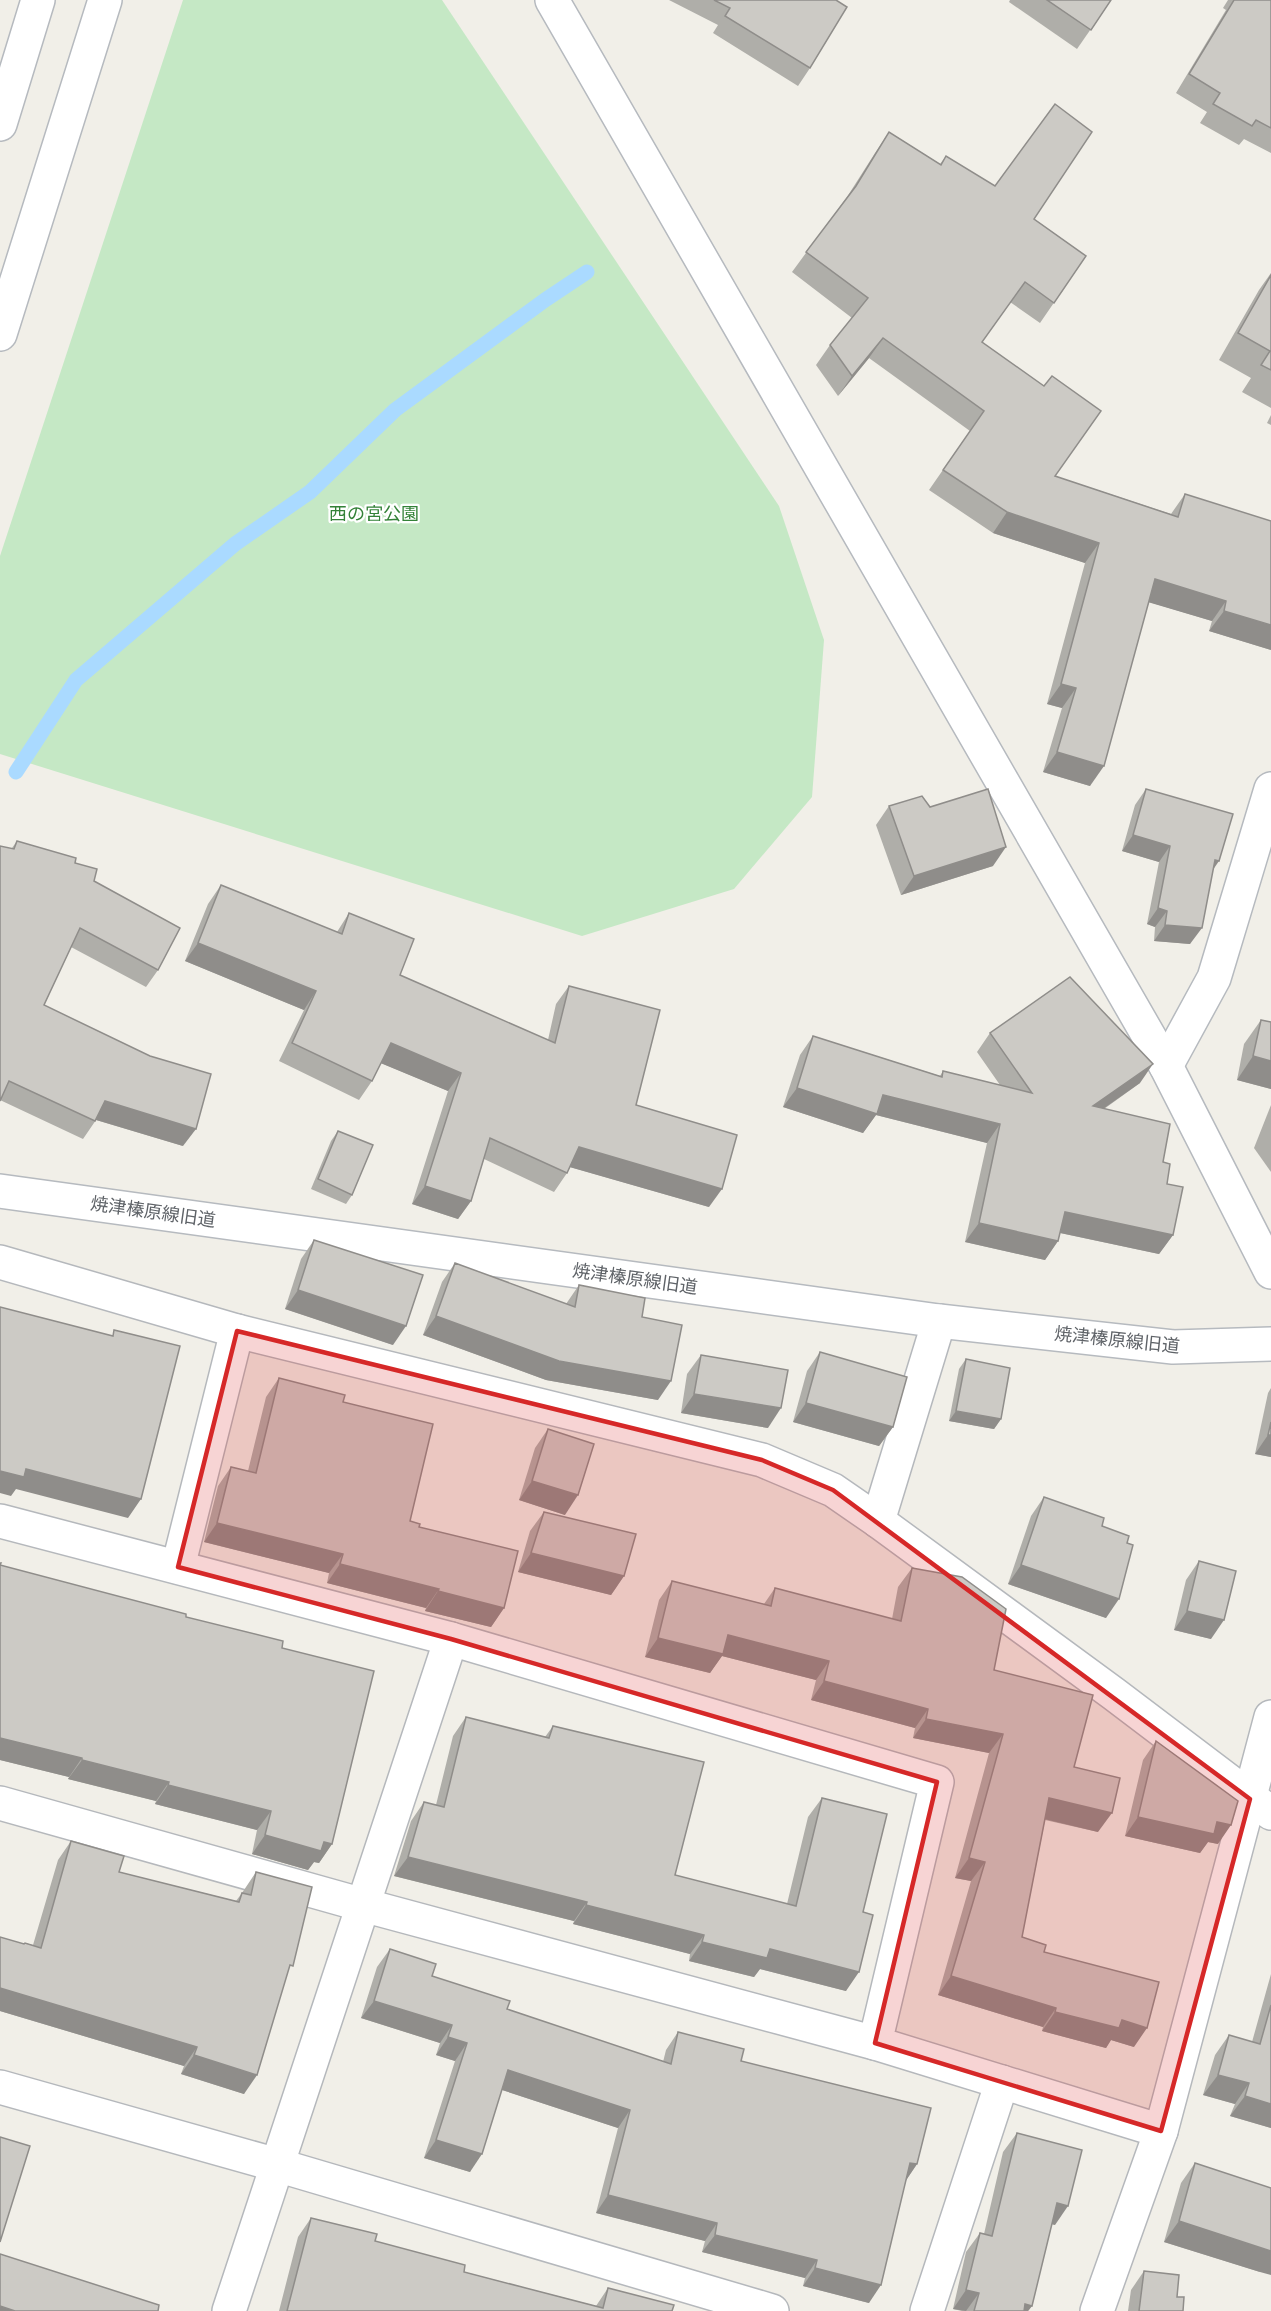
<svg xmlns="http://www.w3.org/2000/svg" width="1271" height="2311" viewBox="0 0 1271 2311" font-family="'Noto Sans','Noto Sans JP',sans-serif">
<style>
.green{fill:#c5e8c5}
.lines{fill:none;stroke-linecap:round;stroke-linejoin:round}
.stream{stroke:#aadaff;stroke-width:15}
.street-casing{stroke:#b5b8bc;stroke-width:36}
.secondary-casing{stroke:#b6babf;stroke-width:36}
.street{stroke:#fff;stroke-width:33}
.secondary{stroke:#fff;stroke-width:33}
.wall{fill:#afaea9}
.shaded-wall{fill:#8f8d8a}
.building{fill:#cccac5;stroke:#8f8d8a;stroke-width:1.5}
.marked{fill:#d62828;fill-opacity:0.2;stroke:#d62828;stroke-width:4.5;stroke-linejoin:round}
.labels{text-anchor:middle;stroke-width:4.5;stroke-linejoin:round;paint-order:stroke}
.park-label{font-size:18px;fill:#348238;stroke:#fff}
.street-label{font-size:18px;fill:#5f6368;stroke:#fff}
</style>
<rect width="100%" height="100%" fill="#f1efe8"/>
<path class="green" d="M183,0h259l337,506 45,134 -12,157 -78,92 -152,47 -582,-182v-198z"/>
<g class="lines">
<path class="stream" d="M16,772l60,-92 159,-136 75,-52 85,-82 150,-110 42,-28"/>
<g class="street-casing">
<g id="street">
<path d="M0,1262l237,69 525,129 71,30 45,31 236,173 157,119"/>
<path d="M0,1521l451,118 486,143 -62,261 286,88"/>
<path d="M878,1521l61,-200"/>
<path d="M178,1567l59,-236"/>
<path d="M0,1803l363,102 512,138"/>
<path d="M0,2087l277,78 495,146"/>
<path d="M229,2311l222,-672"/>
<path d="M927,2311l75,-229"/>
<path d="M1097,2311l64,-180 110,-414"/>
</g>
</g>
<g class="secondary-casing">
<g id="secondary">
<path d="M552,0l614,1066 105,206"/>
<path d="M0,124l38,-124"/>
<path d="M0,334l105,-334"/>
<path d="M1166,1066l48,-88 57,-189"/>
<path d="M0,1191l939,130 234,26 98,-3"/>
</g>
</g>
<use href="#street" class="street"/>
<use href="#secondary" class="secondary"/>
</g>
<g class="wall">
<path d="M669,0h167l-26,68 -12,18 -85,-53 5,-8z"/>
<path d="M1010,0h101l-34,49 -68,-47z"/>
<path d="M1228,0h43v153l-27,-14 -5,6 -39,-22 7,-11 -31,-19 50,-83 -3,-2z"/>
<path d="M889,132l51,32 6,-8 140,100 -46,67 -30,-21 -28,40 73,134 116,38 14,-20 86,156 -62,-19 3,-10 -63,-19 -59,184 -47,-14 19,-64 -15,-4 38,-141 -92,-30 -64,-43 41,-59 -101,-73 -31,38 -22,-31 14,-20 22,-27 -60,-46 55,-75 28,-44z"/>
<path d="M1271,273v135l-29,-16 9,-14 -32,-18 40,-70z"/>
<path d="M1271,415v10l-4,-2z"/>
<path d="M1146,789l67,80 -23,75 -36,-3 1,-14 -8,-3 12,-62 -37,-11 13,-46z"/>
<path d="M889,806l104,60 -92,29 -25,-70z"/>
<path d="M17,841l58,22 19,18 64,89 -12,17 -75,-40 -27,58 139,141 -87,-26 -13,19 -83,-39 12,-252z"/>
<path d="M221,885l116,47 12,-19 51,62 148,65 8,-36 13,-18 67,119 73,102 -139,-40 -3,6 -13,19 -70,-33 -13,42 -13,18 -46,-15 36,-113 -67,-28 -9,18 -13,19 -80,-39 25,-51 -119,-49 23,-57z"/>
<path d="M1261,1020l10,2v67l-34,-9 7,-36z"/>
<path d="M990,1033l150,50 -36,26 59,53 4,22 6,51 -14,19 -99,-21 -2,8 -13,19 -80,-18 22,-99 -111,-28 -13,18 -80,-26 17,-52 13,-19 127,40 3,-5 57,14 -23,-33z"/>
<path d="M1271,1105v67l-17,-24z"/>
<path d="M338,1131l14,64 -6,9 -35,-15 20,-48z"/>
<path d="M314,1240l79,105 -108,-36 16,-50z"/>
<path d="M455,1263l111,41 13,-19 63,32 16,83 -112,-20 -123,-45 19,-53z"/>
<path d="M820,1352l73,75 -14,19 -86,-24 14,-51z"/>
<path d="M701,1355l67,73 -87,-15 6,-39z"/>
<path d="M966,1359l35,60 -7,10 -45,-8 10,-52z"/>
<path d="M279,1378l64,24 67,119 9,6 85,81 -13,19 -66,-16 1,-3 -99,-25 2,-10 -125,-31 14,-56 13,-19 17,4 18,-74z"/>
<path d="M1271,1388v69l-16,-3 13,-61z"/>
<path d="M548,1429l17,86 -46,-15 16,-52z"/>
<path d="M1044,1497l58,29 25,17 -21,75 -98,-34 23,-68z"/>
<path d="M544,1512l80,64 -13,19 -93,-23 12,-41z"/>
<path d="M1199,1561l12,78 -37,-9 12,-50z"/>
<path d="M0,1563v2l186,52 96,31 50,196 -13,19 -5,-1 -6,8 -56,-16 5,-24 -102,-26 1,-3 -88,-22 1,-2 -69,-17z"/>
<path d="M912,1568l162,199 24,65 -53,-12 -23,117 22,15 90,95 -23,-7 -5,8 -64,-17 1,-4 -105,-32 33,-114 -16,-3 34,-125 -76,-15 2,-10 -104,-28 5,-20 -94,-24 -12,17 -65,-16 14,-57 13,-19 92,23 11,-16 117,31 6,-32z"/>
<path d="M466,1717l79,20 8,-11 122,149 112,29 21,-87 14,-19 41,114 -17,79 -86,-22 -6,8 -65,-16 1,-7 -117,-30 1,-3 -180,-45 17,-55 13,-19 12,3 17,-69z"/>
<path d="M1156,1741l62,103 -10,-2 -8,11 -75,-17 18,-76z"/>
<path d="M71,1841l48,31 117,29 6,-8 14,-21 32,100 -44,122 -63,-20 3,-8 -184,-55v-74l23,7 2,-1 8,2 25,-85z"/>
<path d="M390,1949l42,27 75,33 156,53 3,-12 12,-18 63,29 176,103 -11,16 -37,123 -66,-17 2,-8 -103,-26 3,-11 -109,-28 22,-85 -116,-38 -32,82 -46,-14 31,-97 -19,-6 4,-12 -79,-25 16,-51z"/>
<path d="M1271,1974v154l-41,-12 5,-12 -32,-9 12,-40 14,-20 23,7z"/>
<path d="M1017,2133l38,92 -3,-1 -20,82 -4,5h-66l-9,-2 13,-57 14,-19 4,1 19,-82z"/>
<path d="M1195,2163l65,109 -96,-30 17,-59z"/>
<path d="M311,2218l64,23 89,31 132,34 12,-18 64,23h-393l19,-74z"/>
<path d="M1144,2271l33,26 6,14h-55l3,-21z"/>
</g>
<g class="shaded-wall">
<path d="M883,338l-14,20 -31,38 14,-20z"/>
<path d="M1007,512l92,31 -14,20 -92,-30z"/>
<path d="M1155,579l71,22 -14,20 -71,-21z"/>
<path d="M1224,611l47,14v25l-62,-19z"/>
<path d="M1061,684l15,4 -14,20 -15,-4z"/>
<path d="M1057,752l47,14 -14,20 -47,-14z"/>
<path d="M1133,835l37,11 -11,16 -37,-11z"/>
<path d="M1006,847l-13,19 -92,29 13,-19z"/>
<path d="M1215,860l4,1 -11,16z"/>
<path d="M1158,908l9,3 -12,16 -8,-3z"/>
<path d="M1165,925l37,3 -12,16 -36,-3z"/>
<path d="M198,943l118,48 -12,19 -119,-49z"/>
<path d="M391,1043l70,30 -13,18 -70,-29z"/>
<path d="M1253,1056l18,5v28l-34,-9z"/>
<path d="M1153,1064l-13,19 -60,42 13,-19z"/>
<path d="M797,1088l86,7 117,29 -13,19 -111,-28 -13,18 -80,-26z"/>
<path d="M105,1101l91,28 -13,17 -90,-27z"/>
<path d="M579,1147l143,42 -13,18 -143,-41z"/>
<path d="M425,1186l46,15 -13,18 -46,-15z"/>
<path d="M1065,1212l108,23 -14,19 -108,-23z"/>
<path d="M979,1223l79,18 -13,19 -80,-18z"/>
<path d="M298,1290l108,36 -13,19 -108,-36z"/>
<path d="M436,1316l235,65 -13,19 -112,-20 -123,-45z"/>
<path d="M694,1394l87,14 -13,20 -87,-15z"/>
<path d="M806,1403l87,24 -14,19 -86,-24z"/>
<path d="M956,1411l45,8 -7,10 -45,-8z"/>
<path d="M1268,1435h3v22l-16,-3z"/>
<path d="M26,1469l115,30 -13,19 -112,-29 -5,7 -11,-3v-22z"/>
<path d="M532,1481l46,14 -13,20 -46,-15z"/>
<path d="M217,1523l126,31 -14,19 -125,-31z"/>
<path d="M531,1553l93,23 -13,19 -93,-23z"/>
<path d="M340,1564l99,25 -13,19 -99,-25z"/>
<path d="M1021,1565l98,34 -13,19 -98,-34z"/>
<path d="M438,1591l66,17 -13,19 -66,-16z"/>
<path d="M1187,1611l37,9 -13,19 -37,-9z"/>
<path d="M728,1635l101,26 -13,19 -94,-24 -12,17 -65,-16 13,-19z"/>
<path d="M824,1681l104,28 -13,19 -104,-28z"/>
<path d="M926,1719l77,15 -14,19 -76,-15z"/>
<path d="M0,1738l82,20 -13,19 -69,-17z"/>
<path d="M82,1760l87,22 -13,19 -88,-22z"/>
<path d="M168,1785l103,26 -14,19 -102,-26z"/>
<path d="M1049,1798l63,15 -14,19 -62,-15z"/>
<path d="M1138,1817l79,5 14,3 -13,19 -10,-2 -8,11 -75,-17z"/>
<path d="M265,1835l59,7 8,2 -13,19 -5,-1 -6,8 -56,-16z"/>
<path d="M408,1857l179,45 -13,19 -180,-45z"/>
<path d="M969,1858l16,4 -14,19 -16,-3z"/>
<path d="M586,1905l118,30 -14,19 -117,-30z"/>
<path d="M702,1942l68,7 89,23 -13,19 -86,-22 -6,8 -65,-16z"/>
<path d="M951,1976l105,32 -13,19 -105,-32z"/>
<path d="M0,1988l197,59 -13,19 -184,-55z"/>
<path d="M374,2001l78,24 -12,18 -79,-25z"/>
<path d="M1055,2012l67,8 25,8 -13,19 -23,-7 -5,8 -64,-17z"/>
<path d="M448,2037l19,6 -12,18 -19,-6z"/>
<path d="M194,2055l63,20 -13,19 -63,-20z"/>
<path d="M508,2070l122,40 -12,18 -122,-40z"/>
<path d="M1218,2075l31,8 -14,21 -32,-9z"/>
<path d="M1245,2096l26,8v24l-41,-12z"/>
<path d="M436,2140l46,14 -12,18 -46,-14z"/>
<path d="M910,2163l7,1 -12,18z"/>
<path d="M608,2195l109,28 -12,18 -109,-28z"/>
<path d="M1057,2203l11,3 -13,19 -11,-3z"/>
<path d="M1179,2221l92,30v24l-11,-3 -96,-30z"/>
<path d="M715,2235l102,25 -12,18 -103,-26z"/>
<path d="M815,2268l66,17 -12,18 -66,-17z"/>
<path d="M966,2290l13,3 -13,18 -13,-2z"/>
<path d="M1025,2304l7,2 -4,5h-8z"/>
<path d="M0,2306l15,5h-15z"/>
</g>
<g class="building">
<path d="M714,0h122l11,7 -37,61 -85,-52 5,-8z"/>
<path d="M1047,0h64l-20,30z"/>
<path d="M1234,0h37v128l-15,-8 -4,6 -39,-22 7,-11 -31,-19z"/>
<path d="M1055,104l37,28 -58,87 52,37 -32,47 -29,-21 -43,60 62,44 8,-10 49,35 -46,65 123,41 7,-23 86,27v104l-47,-14 2,-10 -71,-22 -51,187 -47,-14 19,-64 -15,-4 38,-141 -92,-31 -64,-42 41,-59 -101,-73 -31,38 -22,-31 38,-47 -62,-46 50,-66 33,-54 52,33 5,-9 49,30z"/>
<path d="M1271,275v95l-10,-5 9,-14 -32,-18z"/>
<path d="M988,789l18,58 -92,29 -25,-70 33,-10 8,11z"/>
<path d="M1146,789l87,25 -14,47 -4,-1 -13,68 -37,-3 2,-14 -9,-3 12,-62 -37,-11z"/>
<path d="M17,841l59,17 -1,5 22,6 -3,12 86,47 -22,42 -78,-42 -36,77 106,51 61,18 -15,55 -91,-28 -10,20 -86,-40 -9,20v-255l14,3z"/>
<path d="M221,885l121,49 7,-21 65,26 -14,36 155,68 14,-57 91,24 -24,95 101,30 -15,54 -143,-42 -12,26 -77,-35 -19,63 -46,-15 36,-113 -70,-30 -19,38 -80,-38 24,-52 -118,-48z"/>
<path d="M1070,977l83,87 -60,42 77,18 -7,38 7,2 -3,20 16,3 -10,48 -108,-23 -7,29 -79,-18 21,-99 -117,-29 -6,19 -80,-26 16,-52 129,41 1,-6 89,22 -42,-60z"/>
<path d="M1261,1020l10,2v39l-18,-5z"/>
<path d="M338,1131l35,14 -21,50 -34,-16z"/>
<path d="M314,1240l109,35 -17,51 -108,-36z"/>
<path d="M455,1263l120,44 4,-22 66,13 -3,19 40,8 -11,56 -112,-20 -123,-45z"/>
<path d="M0,1307l113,29 1,-6 66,16 -39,153 -115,-30 -2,8 -24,-6z"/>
<path d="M820,1352l87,25 -14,50 -87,-24z"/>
<path d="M701,1355l87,15 -7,38 -87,-14z"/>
<path d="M966,1359l44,9 -9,51 -45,-8z"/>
<path d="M279,1378l66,17 -2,7 90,22 -23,97 10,3 -1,3 99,24 -14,57 -66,-17 1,-2 -99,-25 3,-10 -126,-31 14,-56 25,6z"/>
<path d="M1271,1422v13h-3z"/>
<path d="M548,1429l46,15 -16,51 -46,-14z"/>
<path d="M1044,1497l60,21 -2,8 27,10 -2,7 6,2 -14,54 -98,-34z"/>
<path d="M544,1512l92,22 -12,42 -93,-23z"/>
<path d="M1199,1561l37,10 -12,49 -37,-9z"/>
<path d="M0,1563h1l-1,2 186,49v3l97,24 -1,7 92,23 -42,173 -8,-2 -3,9 -56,-16 6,-24 -103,-26 1,-3 -87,-22v-2l-82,-20z"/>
<path d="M912,1568l50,9 44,32 -12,61 99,25 -19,72 46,11 -8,35 -63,-15 -27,139 24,8 -2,7 115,30 -12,46 -25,-8 -3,8 -64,-16 1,-4 -105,-32 34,-114 -16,-4 34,-124 -77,-15 2,-10 -104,-28 5,-20 -101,-26 -5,19 -65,-16 14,-57 99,25 4,-18 126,33z"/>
<path d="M466,1717l83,21 4,-12 151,36 -29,113 121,31 26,-108 65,16 -24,98 10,3 -14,57 -89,-23 -3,9 -65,-16 2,-7 -118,-30 1,-3 -179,-45 16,-55 20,5z"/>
<path d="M1156,1741l82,60 -7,24 -14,-3 -3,12 -76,-17z"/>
<path d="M71,1841l53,15 -5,16 120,30 3,-9 9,2 5,-23 56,15 -19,79 -3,-1 -33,110 -63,-20 3,-8 -197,-59v-51l24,7 1,-1 16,5z"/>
<path d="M390,1949l46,15 -4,12 78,25 -3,8 164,55 7,-32 66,17 -3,12 190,47 -14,56 -7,-1 -29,122 -66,-17 2,-8 -102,-25 2,-12 -109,-28 22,-85 -122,-40 -26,84 -46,-14 31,-97 -19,-6 4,-12 -78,-24z"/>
<path d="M1271,2005v99l-26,-8 4,-13 -31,-8 11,-40 31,9z"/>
<path d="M1017,2133l65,17 -14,56 -11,-3 -25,103 -7,-2 -1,7h-50l5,-18 -13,-3 14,-57 12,3z"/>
<path d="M0,2137l30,9 -30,96z"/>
<path d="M1195,2163l76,25v63l-92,-30z"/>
<path d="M311,2218l66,16 -2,7 90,24 -1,7 139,36 5,-20 66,17 -2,6h-385z"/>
<path d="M0,2254l159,51 -1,6h-143l-15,-5z"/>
<path d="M1144,2271l35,4 -2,22h7l-1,14h-44z"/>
</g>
<path class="marked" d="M237,1331l525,129 71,30 417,309 -89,332 -286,-88 62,-261 -486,-143 -273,-72z"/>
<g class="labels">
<g class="park-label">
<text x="374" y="520">西の宮公園</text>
</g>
<g class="street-label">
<text transform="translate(153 1212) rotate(8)" y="6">焼津榛原線旧道</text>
<text transform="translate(635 1279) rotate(8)" y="6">焼津榛原線旧道</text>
<text transform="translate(1117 1340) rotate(6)" y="6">焼津榛原線旧道</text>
</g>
</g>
</svg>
